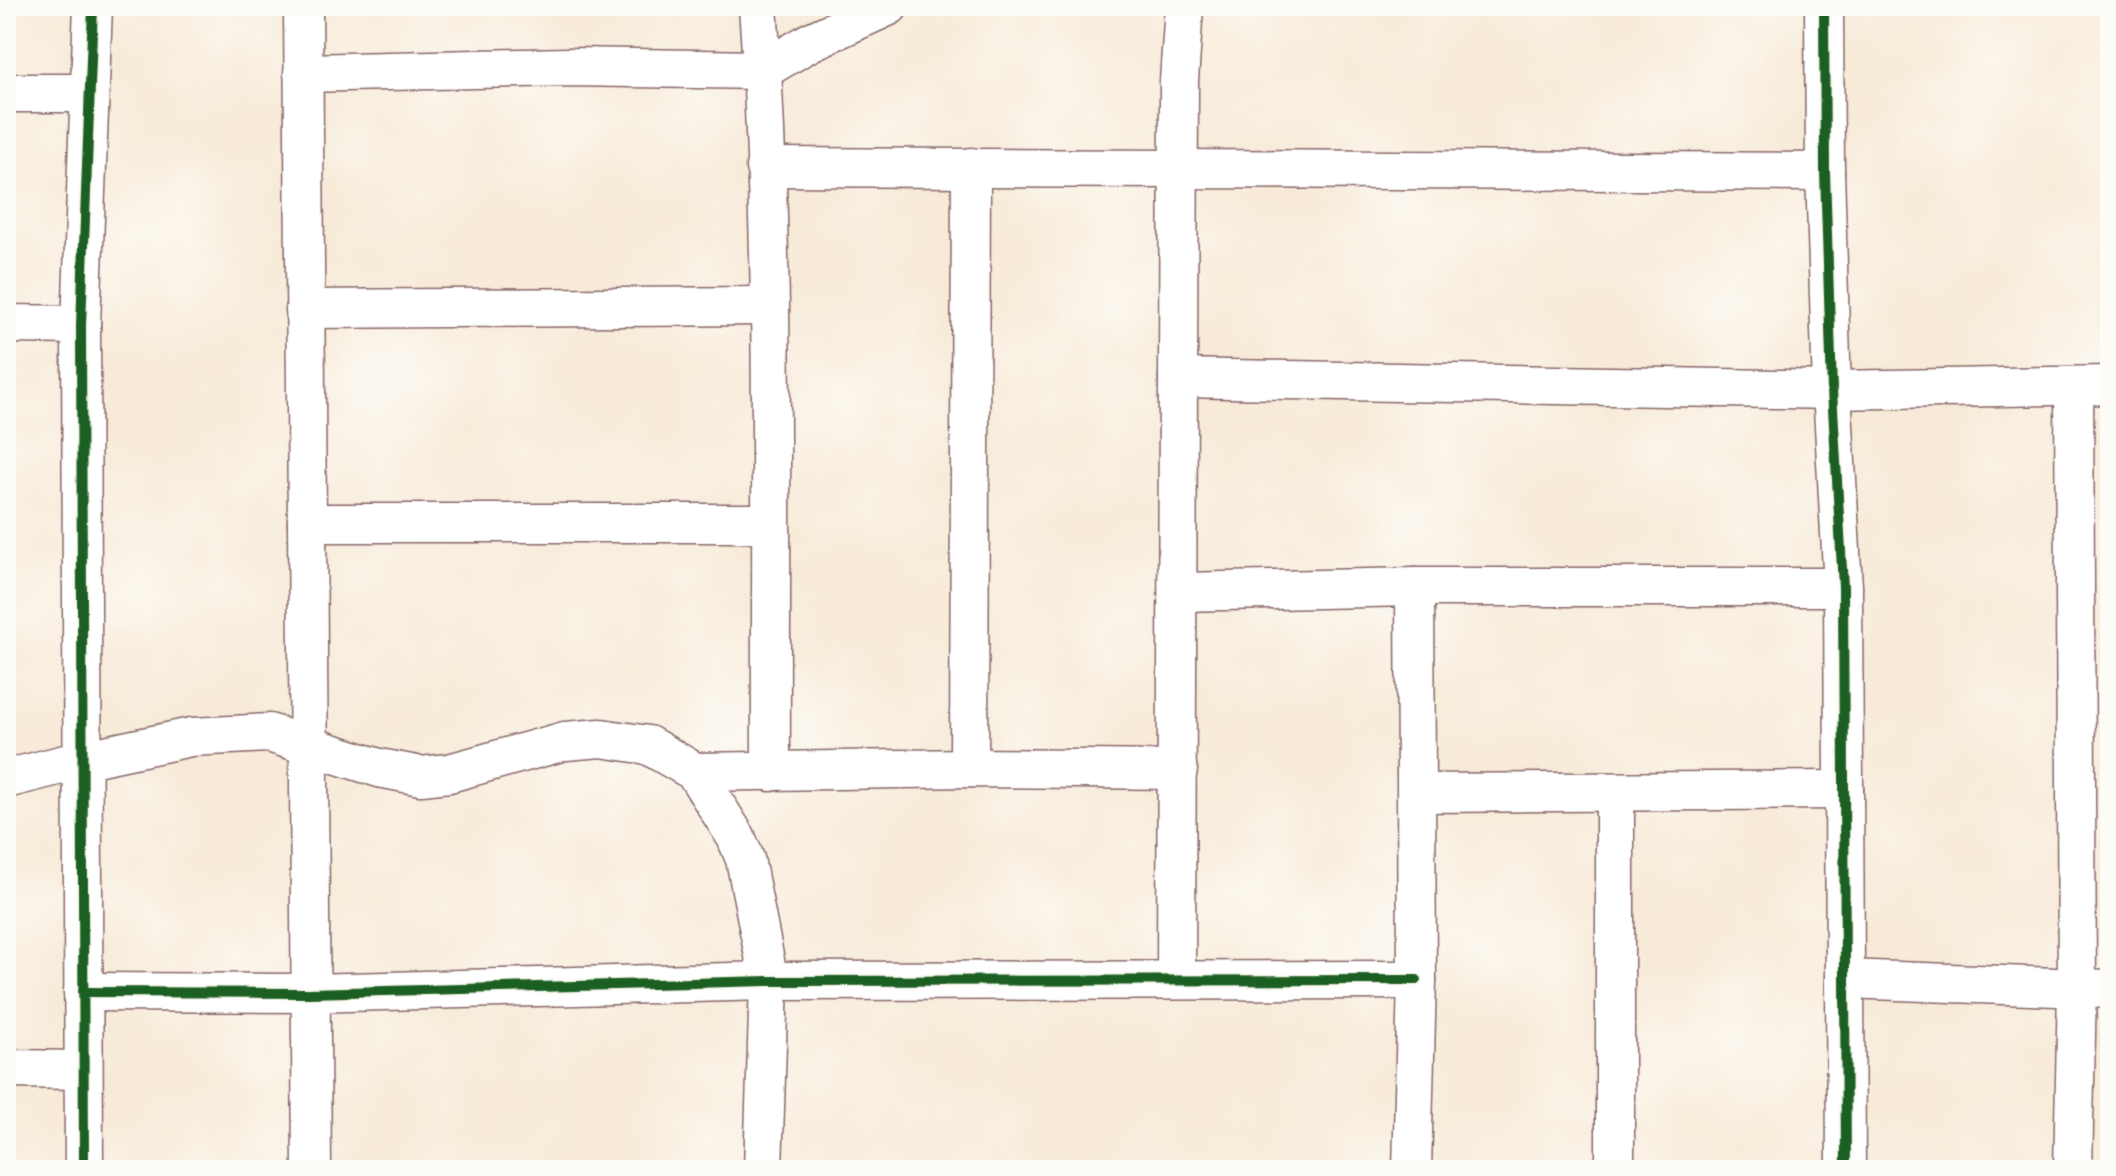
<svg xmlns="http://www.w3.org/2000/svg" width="2116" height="1176" viewBox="0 0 2116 1176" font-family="'IM FELL French Canon',serif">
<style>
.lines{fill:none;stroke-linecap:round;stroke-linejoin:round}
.minor-casing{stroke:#876668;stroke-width:41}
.minor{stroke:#fff;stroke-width:38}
.cycleway-casing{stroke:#fdfcf7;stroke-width:15}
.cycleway{stroke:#1b5e20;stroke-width:10}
</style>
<rect width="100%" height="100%" fill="#fdfcf7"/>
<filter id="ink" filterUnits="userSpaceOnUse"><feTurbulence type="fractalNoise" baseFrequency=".0125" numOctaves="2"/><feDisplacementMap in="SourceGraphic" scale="16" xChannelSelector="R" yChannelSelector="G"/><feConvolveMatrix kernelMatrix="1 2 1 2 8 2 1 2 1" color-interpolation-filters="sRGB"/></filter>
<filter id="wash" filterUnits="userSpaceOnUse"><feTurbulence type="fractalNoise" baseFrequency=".006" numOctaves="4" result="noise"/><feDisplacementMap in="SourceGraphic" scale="32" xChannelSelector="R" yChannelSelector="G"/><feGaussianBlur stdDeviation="1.8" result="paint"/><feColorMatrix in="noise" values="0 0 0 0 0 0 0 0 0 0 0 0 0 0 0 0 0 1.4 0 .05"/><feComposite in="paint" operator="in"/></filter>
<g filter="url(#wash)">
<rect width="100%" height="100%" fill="#f7ead8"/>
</g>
<g filter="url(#ink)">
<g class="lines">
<g class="minor-casing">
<g id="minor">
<path d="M303,6l9,1164"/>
<path d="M758,6c18,255 12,511 13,766"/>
<path d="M1824,6l1,166 7,218 11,197 3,583"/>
<path d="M303,73l265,-6 195,3 47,-28 79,-36"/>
<path d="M6,93h84"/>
<path d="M765,167l1060,5"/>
<path d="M305,309l464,-3"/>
<path d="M6,324l75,1"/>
<path d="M1178,378l654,12 278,-5"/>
<path d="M307,523h463"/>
<path d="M1179,592l236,-5h428"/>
<path d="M969,768l2,-601"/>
<path d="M695,772l274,-4 209,2"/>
<path d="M6,779l75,-19 110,-23 78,-4 110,35 42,8 28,-3 116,-32 36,-3 47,7 47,27 41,65 9,22 24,122 -6,189"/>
<path d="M1417,793l427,-3"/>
<path d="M1615,793v377"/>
<path d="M1845,979l265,10"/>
<path d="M1176,980l3,-899 5,-75"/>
<path d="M83,992l226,1 460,-12 648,-1"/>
<path d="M6,1069l77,1"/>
<path d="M84,1170l-3,-845 12,-319"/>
<path d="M1412,1170l5,-190 -2,-393"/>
<path d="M2073,1170l4,-182 -3,-602"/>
</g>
</g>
<use href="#minor" class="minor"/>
<g class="cycleway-casing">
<g id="cycleway">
<path d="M1824,6l1,166 7,218 11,197 3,583"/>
<path d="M83,992l226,1 460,-12 648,-1"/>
<path d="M84,1170l-3,-845 12,-319"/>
</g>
</g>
<use href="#cycleway" class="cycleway"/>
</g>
</g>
<rect width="2116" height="1176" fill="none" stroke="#fdfcf7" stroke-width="32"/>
</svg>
